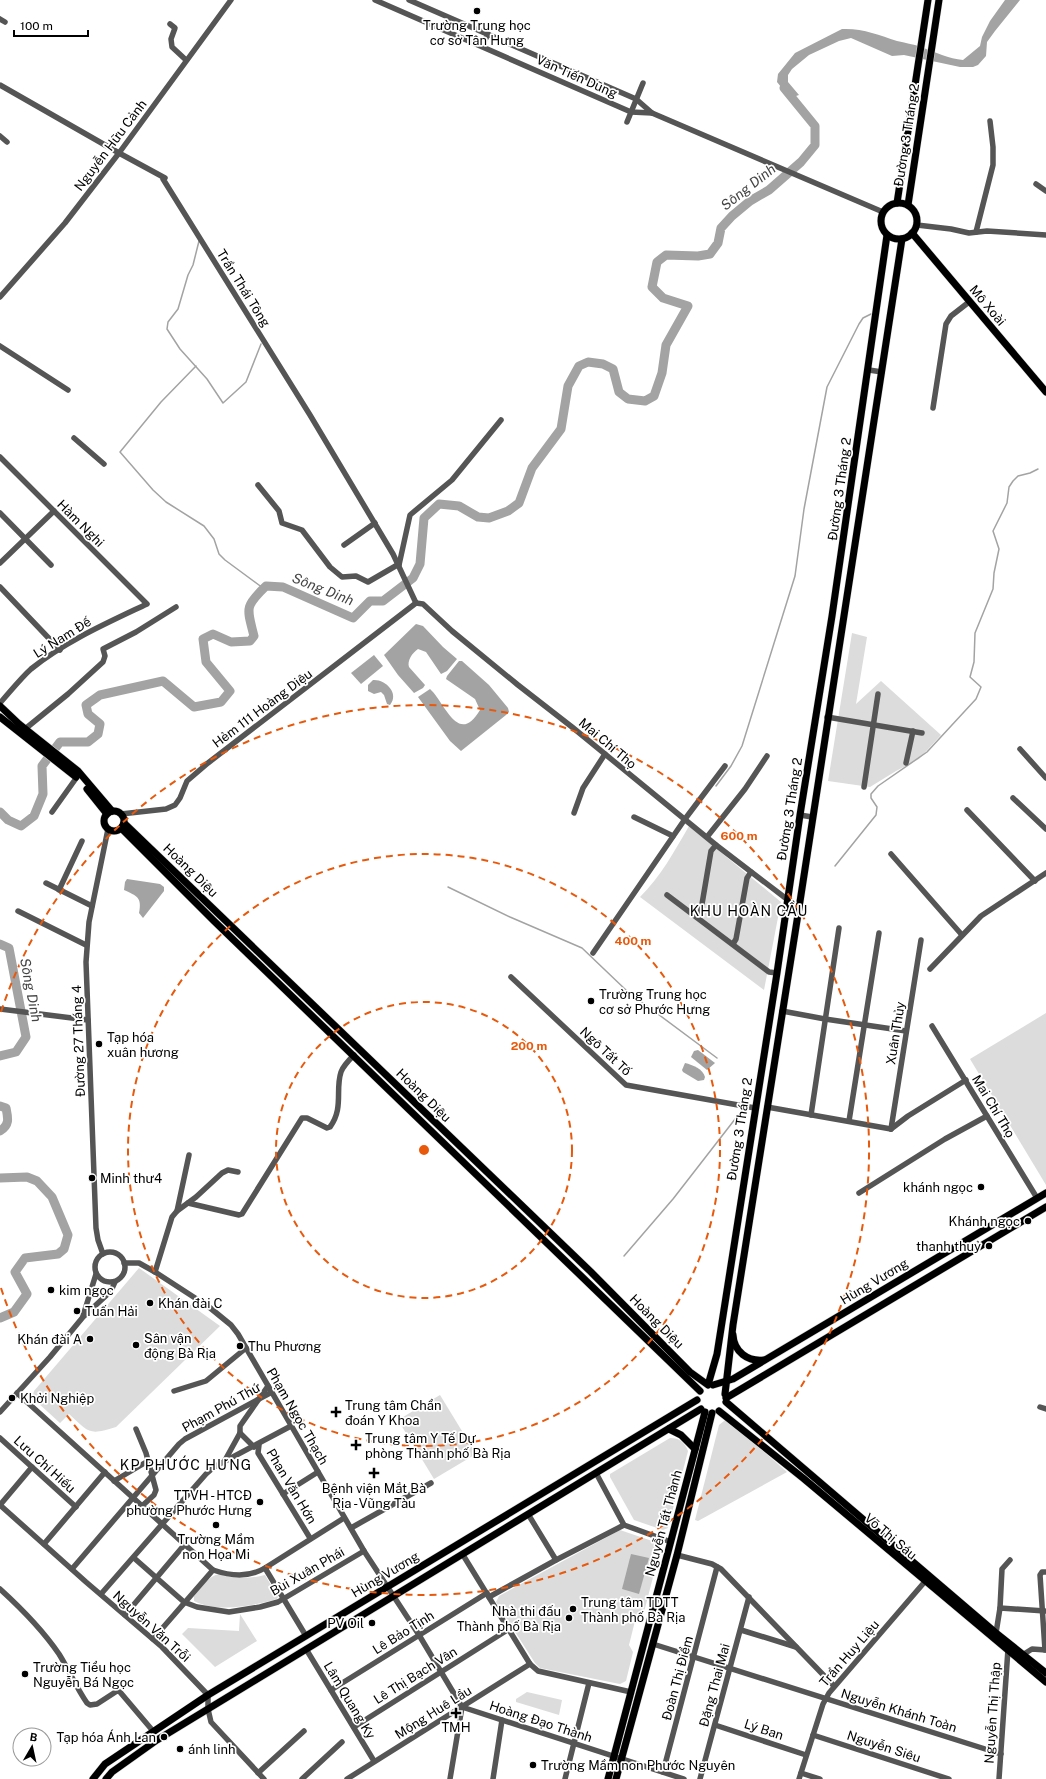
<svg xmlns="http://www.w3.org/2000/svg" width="1046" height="1779" viewBox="0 0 1046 1779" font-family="'Public Sans',sans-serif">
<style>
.green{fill:#dcdcdc}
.water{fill:#a3a3a3}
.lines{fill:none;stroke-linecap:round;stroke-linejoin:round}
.stream{stroke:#a3a3a3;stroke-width:1.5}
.river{stroke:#a3a3a3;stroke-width:9}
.major-casing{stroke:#dbdbdb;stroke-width:8}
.minor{stroke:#555;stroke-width:5.5}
.major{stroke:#000;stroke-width:7}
.ring{fill:none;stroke:#e8590c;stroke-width:2;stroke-dasharray:7 5}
.poi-dot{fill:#000;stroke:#fff;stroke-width:1.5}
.labels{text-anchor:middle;stroke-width:3.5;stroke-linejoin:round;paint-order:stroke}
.poi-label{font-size:13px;fill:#000;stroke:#fff;text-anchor:start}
.street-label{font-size:13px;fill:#000;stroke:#fff}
.water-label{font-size:14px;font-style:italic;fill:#444;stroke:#fff}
.neighbourhood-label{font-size:14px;letter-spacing:1px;fill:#000;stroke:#fff}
.centre{fill:#e8590c;stroke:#fff;stroke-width:2}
.ring-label{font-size:12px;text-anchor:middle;font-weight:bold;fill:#e8590c;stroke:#fff;stroke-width:3.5;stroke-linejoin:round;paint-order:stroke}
</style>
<rect width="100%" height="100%" fill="#fff"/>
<g class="green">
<path d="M852,633l15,4 -11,67 25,-23 60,54 -22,24 -23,12 -26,16 -42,-6z"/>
<path d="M689,826l92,76 -17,88 -124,-93c21,-21 34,-45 49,-71z"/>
<path d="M1046,1013v172l-76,-126z"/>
<path d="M139,1268l81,58 -104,101c-28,9 -27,5 -47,-13l-9,9 -23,-21 -4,-7 1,-4z"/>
<path d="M440,1395l36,59 -42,25 -36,-59z"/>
<path d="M724,1421h5l58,51 -89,49 -3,-1 24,-95z"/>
<path d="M670,1438c10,0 14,4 18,13l-20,77 -5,2 -29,-10 -24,-43v-3z"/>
<path d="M620,1530l38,13 2,7 -17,66 -8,5 -6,24 4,7 -7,29 -6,3 -80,-16 -5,-5 -39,-61 3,-6z"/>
<path d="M219,1574c16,5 30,5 46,1l13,22 -1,2c-24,7 -59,14 -83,2v-5c7,-8 14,-20 25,-22z"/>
<path d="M240,1614l17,27 -42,26 -33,-33 6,-6 51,3z"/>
<path d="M527,1692l35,8 -3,15 -43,-13v-3z"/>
</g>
<g class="water">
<path d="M1005,0h15l-25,31 -8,11 -1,14 -8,9 -5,2h-13l-56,-12 -12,1 -41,-18 -12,3 -30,14 -17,14 -4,6v7l11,13 -9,3 -13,-16 1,-8 17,-21 47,-24c20,-1 37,6 55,12 8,2 16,3 24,6 14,5 28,12 42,13l17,-14 2,-9 8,-16z"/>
<path d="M416,624l7,2 20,21 14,12 -10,12 -6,3 -15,-22 -8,-3c-6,4 -11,12 -9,18l16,18 -2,3 -9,5 -16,-18 -14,-20z"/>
<path d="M374,655l9,11 -22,18 -10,-11z"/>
<path d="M459,661h3l27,24 19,23 1,4 -3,3 -45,36 -11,-10 -32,-44 12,-8 3,3c14,17 27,52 47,18l-5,-11 -29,-20 1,-3z"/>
<path d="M373,680c12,-1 27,13 17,25l-3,-1 -3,-9 -3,-3 -7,2 -6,-3v-6z"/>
<path d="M127,879l33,5 4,3v4l-21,27 -4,-5c3,-16 -2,-17 -15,-23l1,-8z"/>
<path d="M698,1050l17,13 -8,7 -16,-13 3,-6z"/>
<path d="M685,1063c8,2 18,6 20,14l-1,3 -6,1 -15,-9 -1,-2z"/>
<path d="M631,1554l18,4 -10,36 -17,-5z"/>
</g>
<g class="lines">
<g class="stream">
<path d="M199,241l-6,24 -5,10 -10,34 -10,13 -1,7 13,20 27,30 16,24 23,-21 15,-38"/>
<path d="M196,366l-35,36 -41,50 33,38 13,12 38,24 10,13 5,15 6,6 38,28"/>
<path d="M716,786l15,-20 11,-20 53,-170 9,-67 23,-122 32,-63 4,-6 8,-4"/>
<path d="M835,866l41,-51 1,-8 -6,-9v-4l7,-8 49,-34 49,-53 5,-12 -11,-10 4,-15 1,-29 18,-44 1,-16 5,-24 -6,-18 14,-28 2,-16 4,-6 5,-5 12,-3 8,-4"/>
<path d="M448,887l62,30 72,31 45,43 90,67"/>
<path d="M624,1256l49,-57 66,-85"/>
</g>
<g class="river">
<path d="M0,812l8,8 13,6 13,-10 9,-22 -1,-28 18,-24h28l10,-8 2,-10 -12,-10 -2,-9 14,-10 63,-14 31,26 27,-5 9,-11 -24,-29 -3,-23 10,-5 18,8 19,-1 4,-5c-7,-28 -10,-29 12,-50l17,1 70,31 17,-17h13l30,-23 7,-14 4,-46 15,-14 20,2 19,11 11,1 19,-7 11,-8 13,-35 29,-39 7,-43 11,-20 9,-4 15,2 10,5 6,23 9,7 17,2 9,-5 8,-23 4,-28 22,-39 -25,-8 -11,-11 5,-25 9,-7 32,1 12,-2 8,-11 3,-15 11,-12 18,-15 19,-11 32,-28 14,-17v-19l-31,-38"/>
<path d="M0,944l9,4 17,89 -10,15 -16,4"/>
<path d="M0,1106l6,2c2,10 4,17 -6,23"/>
<path d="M0,1178l27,-1 10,4 15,16 16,38 -4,14 -6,5 -33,4 -10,14 12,22 -13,18 -14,6"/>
</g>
<g class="major-casing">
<g id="major">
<circle cx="899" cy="221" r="18"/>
<path d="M897,203l31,-203"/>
<path d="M908,205l31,-205"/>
<path d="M912,233l134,159"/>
<path d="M0,706l19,18 59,47 34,40"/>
<path d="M0,717l76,60"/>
<path d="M87,789l20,25"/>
<circle cx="114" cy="821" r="10"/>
<path d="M124,823l467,449 99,100 18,13 9,-31 60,-381 23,-158 32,-199 55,-381"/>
<path d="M121,828l93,93 486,470"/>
<path d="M733,1335c1,17 15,27 31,25"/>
<path d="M713,1385l20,-6 313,-186"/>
<path d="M725,1394l8,-69 66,-417 103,-669"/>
<path d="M726,1398l320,-191"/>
<path d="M726,1402l270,231 50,40"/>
<path d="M719,1411l84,67 243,204"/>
<path d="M669,1429l12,6 14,14"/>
<path d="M93,1779l12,-15 103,-69 489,-295"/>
<path d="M106,1779l6,-7 45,-32 544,-331"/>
<path d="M608,1779l97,-367"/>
<path d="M616,1779l61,-224 35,-142"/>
</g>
</g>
<g class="minor">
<path d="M375,0l256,112 21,1 231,99"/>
<path d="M409,0l227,99 16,14"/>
<path d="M0,19l5,3"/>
<path d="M170,24l5,4 -4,11 1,8 14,13"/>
<path d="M482,46l6,-12"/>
<path d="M0,85l119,68 46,25 -2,1 147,236 83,139 23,49"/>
<path d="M627,122l16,-39"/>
<path d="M0,136l7,6"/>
<path d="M1036,184l10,7"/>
<path d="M917,225l34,4 18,4 18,-2 59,4"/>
<path d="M976,232l17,-67v-18l-3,-26"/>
<path d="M0,297l65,-74 54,-70 112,-153"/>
<path d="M0,346l68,44"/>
<path d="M869,370l13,2"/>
<path d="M933,408l13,-84 5,-8 18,-14"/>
<path d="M74,438l30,26"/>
<path d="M0,457l147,147c-40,19 -81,37 -116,65 -11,10 -21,23 -31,34"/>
<path d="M258,485l21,26 3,12 20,7 28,37 12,10 14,-1 12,6 31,-18"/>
<path d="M0,513l51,52"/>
<path d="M344,545l31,-22"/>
<path d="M0,563l54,-52"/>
<path d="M399,565l11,-50 42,-35 49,-60"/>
<path d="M0,587l60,63"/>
<path d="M416,603l7,1 29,27 66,54 54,42 144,118 72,55"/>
<path d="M827,717l95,16"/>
<path d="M25,729l43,-35 35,-32 2,-6 -2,-7 33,-17 40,-25"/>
<path d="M1020,749l26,29"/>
<path d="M906,763l7,-32"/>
<path d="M864,787l14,-93"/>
<path d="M1013,798l33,31"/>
<path d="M967,810l68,71"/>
<path d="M52,812l25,-35"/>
<path d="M574,813l9,-25 22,-34"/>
<path d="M121,814l45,-5 9,-4 5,-7 7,-17 21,-18 208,-160"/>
<path d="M800,815l12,2"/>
<path d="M634,817l39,19"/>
<path d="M707,837l38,-48 22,-33"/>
<path d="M891,854l71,81"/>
<path d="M46,883l46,23"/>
<path d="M59,890l23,-49"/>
<path d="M667,895l102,77 8,1"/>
<path d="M18,911l68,34"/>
<path d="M697,917l4,-7 10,-59 5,-6"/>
<path d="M733,944l3,-5 11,-61 4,-6"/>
<path d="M593,953l92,-134 40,-53"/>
<path d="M930,969l51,-53 65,-43"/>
<path d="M511,977l115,108 129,23"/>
<path d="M0,1009l88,11"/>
<path d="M782,1011l43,8 81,12"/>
<path d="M932,1026l105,172"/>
<path d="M767,1107l124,22"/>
<path d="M811,1115l28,-187"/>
<path d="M849,1121l30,-188"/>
<path d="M891,1129l30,-189"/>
<path d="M891,1129l17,-13 58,-36"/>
<path d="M859,1193l86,-54 42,-23"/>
<path d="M188,1203l51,12 3,-1 60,-96h5l20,10 3,-1c14,-19 5,-37 11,-55 2,-6 8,-12 13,-17"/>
<path d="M177,1211l12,-56"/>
<circle cx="110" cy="1267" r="15"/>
<path d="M103,1254l-5,-14 -2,-12 -10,-266 3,-40 19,-93"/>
<path d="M124,1263h15l16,9 54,35 22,18 7,9 126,217 55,84 43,72 -12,72"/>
<path d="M155,1272l17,-55 5,-6 19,-14 26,-24 6,-3 10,2"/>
<path d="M83,1316l13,-42"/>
<path d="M174,1391l32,-10 40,-33"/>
<path d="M17,1393l196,177c18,6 35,8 52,-2l79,-50"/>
<path d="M1040,1407l6,2"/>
<path d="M0,1412l50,-55 33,-40 28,-26 4,-9"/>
<path d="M136,1429l10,24 10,37 -2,5 -12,11"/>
<path d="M240,1433l14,14"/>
<path d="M0,1438l76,69"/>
<path d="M259,1445l-1,8 52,85"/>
<path d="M224,1462l16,-29v-7l28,-40"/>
<path d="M596,1473l28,52 47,17"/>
<path d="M114,1481l34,-20"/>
<path d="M283,1494l35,-22"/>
<path d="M0,1505l86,77 76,65 46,48v14l3,13 53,57"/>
<path d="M0,1505l32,-38"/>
<path d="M528,1514l28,46"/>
<path d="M351,1528l80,-45"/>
<path d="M44,1544l61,-72"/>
<path d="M463,1555l67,109 8,7 93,21"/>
<path d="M677,1555l35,9 9,5 113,117"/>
<path d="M134,1558l50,44 13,5 32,5 31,-5 18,-5 86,-51"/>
<path d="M265,1568l41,68"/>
<path d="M72,1569l107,-125 6,-5 87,-47"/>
<path d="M0,1589c22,20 42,40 59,65 10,16 17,33 28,49l3,2 7,-1 20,-13 3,1 33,39"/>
<path d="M101,1594l105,-120 8,-7 77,-41"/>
<path d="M489,1597l67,-37 68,-35"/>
<path d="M1000,1608l2,-39 8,-9"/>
<path d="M125,1615l60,-71"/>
<path d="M741,1630l55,17"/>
<path d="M996,1633l4,-25 45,3"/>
<path d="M153,1639l60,-69"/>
<path d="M653,1644l348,110"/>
<path d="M306,1649l68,112"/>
<path d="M1045,1650l-5,-75 2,-3h4"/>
<path d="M1024,1654l8,-5 14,1"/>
<path d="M331,1690l156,-97"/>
<path d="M462,1707l222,72"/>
<path d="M715,1725l91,30"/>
<path d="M354,1727l155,-98"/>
<path d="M813,1735l136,44"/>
<path d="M663,1772l54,-205"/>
<path d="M258,1773l46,-42"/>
<path d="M801,1773l19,6"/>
<path d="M302,1779l40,-37"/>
<path d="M347,1779l183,-115"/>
<path d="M493,1779l9,-59"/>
<path d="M565,1779l24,-96"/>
<path d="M700,1779l49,-182"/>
<path d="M799,1779l24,-75 6,-11 99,-115"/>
<path d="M999,1779l9,-130"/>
</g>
<use href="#major" class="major"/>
</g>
<g class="ring">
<circle cx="424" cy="1150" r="148"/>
<circle cx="424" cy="1150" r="296"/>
<path d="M1 1012A445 445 0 1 1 1 1288"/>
</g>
<g class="poi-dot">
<circle cx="477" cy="11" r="4"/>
<circle cx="591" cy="1001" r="4"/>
<circle cx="99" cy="1044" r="4"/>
<circle cx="92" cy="1178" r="4"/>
<circle cx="981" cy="1187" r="4"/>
<circle cx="1028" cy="1221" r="4"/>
<circle cx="989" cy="1246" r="4"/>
<circle cx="51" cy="1290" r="4"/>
<circle cx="150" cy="1303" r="4"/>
<circle cx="77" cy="1311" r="4"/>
<circle cx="90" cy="1339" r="4"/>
<circle cx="136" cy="1345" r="4"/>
<circle cx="240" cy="1346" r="4"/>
<circle cx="12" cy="1398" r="4"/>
<path d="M334 1406h4v4h4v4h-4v4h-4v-4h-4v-4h4z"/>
<path d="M354 1439h4v4h4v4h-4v4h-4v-4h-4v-4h4z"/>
<path d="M372 1467h4v4h4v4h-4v4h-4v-4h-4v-4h4z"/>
<circle cx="260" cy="1502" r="4"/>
<circle cx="216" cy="1525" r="4"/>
<circle cx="573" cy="1609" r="4"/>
<circle cx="569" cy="1618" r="4"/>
<circle cx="372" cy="1623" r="4"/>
<circle cx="25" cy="1674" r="4"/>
<path d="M454 1707h4v4h4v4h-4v4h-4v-4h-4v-4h4z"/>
<circle cx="164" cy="1737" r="4"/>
<circle cx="180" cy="1749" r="4"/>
<circle cx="533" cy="1765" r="4"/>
</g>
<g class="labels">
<g class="poi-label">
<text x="477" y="30" text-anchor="middle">Trường Trung học<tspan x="477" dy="15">cơ sở Tân Hưng</tspan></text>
<text x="599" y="999">Trường Trung học<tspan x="599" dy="15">cơ sở Phước Hưng</tspan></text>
<text x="107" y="1042">Tạp hóa<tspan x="107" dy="15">xuân hương</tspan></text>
<text x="100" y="1183">Minh thư4</text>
<text x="973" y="1192" text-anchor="end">khánh ngọc</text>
<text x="1020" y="1226" text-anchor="end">Khánh ngọc</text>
<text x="981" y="1251" text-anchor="end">thanh thuỷ</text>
<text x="59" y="1295">kim ngọc</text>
<text x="158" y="1308">Khán đài C</text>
<text x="85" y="1316">Tuấn Hải</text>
<text x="144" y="1343">Sân vận<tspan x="144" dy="15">động Bà Rịa</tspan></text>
<text x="82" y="1344" text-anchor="end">Khán đài A</text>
<text x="248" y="1351">Thu Phương</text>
<text x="20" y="1403">Khởi Nghiệp</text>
<text x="345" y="1410">Trung tâm Chẩn<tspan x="345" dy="15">đoán Y Khoa</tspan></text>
<text x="365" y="1443">Trung tâm Y Tế Dự<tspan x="365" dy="15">phòng Thành phố Bà Rịa</tspan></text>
<text x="374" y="1493" text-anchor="middle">Bệnh viện Mắt Bà<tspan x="374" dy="15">Rịa - Vũng Tàu</tspan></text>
<text x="252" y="1500" text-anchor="end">TTVH - HTCĐ<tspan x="252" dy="15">phường Phước Hưng</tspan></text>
<text x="216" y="1544" text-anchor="middle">Trường Mầm<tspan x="216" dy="15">non Họa Mi</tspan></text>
<text x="581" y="1607">Trung tâm TDTT<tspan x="581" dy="15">Thành phố Bà Rịa</tspan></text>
<text x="561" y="1616" text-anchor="end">Nhà thi đấu<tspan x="561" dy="15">Thành phố Bà Rịa</tspan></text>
<text x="364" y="1628" text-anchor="end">PV Oil</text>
<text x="33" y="1672">Trường Tiểu học<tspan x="33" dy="15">Nguyễn Bá Ngọc</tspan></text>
<text x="456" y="1732" text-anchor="middle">TMH</text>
<text x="156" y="1742" text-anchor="end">Tạp hóa Ánh Lan</text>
<text x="188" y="1754">ánh linh</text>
<text x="541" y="1770">Trường Mầm non Phước Nguyên</text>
</g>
<g class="street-label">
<text transform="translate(577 76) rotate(24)" y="5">Văn Tiến Dũng</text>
<text transform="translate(906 135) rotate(-81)" y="5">Đường 3 Tháng 2</text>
<text transform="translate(110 145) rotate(-53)" y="5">Nguyễn Hữu Cảnh</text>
<text transform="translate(244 288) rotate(58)" y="5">Trần Thái Tông</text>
<text transform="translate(988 305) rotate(50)" y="5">Mô Xoài</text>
<text transform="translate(839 489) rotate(-82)" y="5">Đường 3 Tháng 2</text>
<text transform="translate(81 523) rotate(45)" y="5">Hàm Nghi</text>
<text transform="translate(62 637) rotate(-32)" y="5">Lý Nam Đế</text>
<text transform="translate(262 708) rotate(-37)" y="5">Hẻm 111 Hoàng Diệu</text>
<text transform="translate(608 743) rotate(40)" y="5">Mai Chí Thọ</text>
<text transform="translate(789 809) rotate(-81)" y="5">Đường 3 Tháng 2</text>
<text transform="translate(191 870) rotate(44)" y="5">Hoàng Diệu</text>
<text transform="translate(895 1033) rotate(-81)" y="5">Xuân Thủy</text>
<text transform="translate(78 1041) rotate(-92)" y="5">Đường 27 Tháng 4</text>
<text transform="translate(606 1051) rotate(43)" y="5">Ngô Tất Tố</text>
<text transform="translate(424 1095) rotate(44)" y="5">Hoàng Diệu</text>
<text transform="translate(994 1106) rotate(59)" y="5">Mai Chí Thọ</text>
<text transform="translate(739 1129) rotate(-81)" y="5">Đường 3 Tháng 2</text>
<text transform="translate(874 1281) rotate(-31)" y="5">Hùng Vương</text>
<text transform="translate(657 1321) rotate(45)" y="5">Hoàng Diệu</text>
<text transform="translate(221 1407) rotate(-29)" y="5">Phạm Phú Thứ</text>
<text transform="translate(298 1416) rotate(60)" y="5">Phạm Ngọc Thạch</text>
<text transform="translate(45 1464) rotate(42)" y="5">Lưu Chí Hiếu</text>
<text transform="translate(292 1486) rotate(59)" y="5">Phan Văn Hớn</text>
<text transform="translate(663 1523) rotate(-75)" y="5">Nguyễn Tất Thành</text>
<text transform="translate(891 1536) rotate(40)" y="5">Võ Thị Sáu</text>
<text transform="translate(307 1571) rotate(-30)" y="5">Bùi Xuân Phái</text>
<text transform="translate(385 1574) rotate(-31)" y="5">Hùng Vương</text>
<text transform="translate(152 1626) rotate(42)" y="5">Nguyễn Văn Trỗi</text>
<text transform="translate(403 1632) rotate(-32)" y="5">Lê Bảo Tịnh</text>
<text transform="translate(849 1653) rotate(-49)" y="5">Trần Huy Liệu</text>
<text transform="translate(415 1675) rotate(-32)" y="5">Lê Thị Bạch Vân</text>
<text transform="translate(677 1678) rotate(-75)" y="5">Đoàn Thị Điểm</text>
<text transform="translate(714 1685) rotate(-75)" y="5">Đặng Thai Mai</text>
<text transform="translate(350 1700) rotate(59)" y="5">Lâm Quang Ky</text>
<text transform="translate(899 1710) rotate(17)" y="5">Nguyễn Khánh Toàn</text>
<text transform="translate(433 1712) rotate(-32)" y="5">Mộng Huê Lầu</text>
<text transform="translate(992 1713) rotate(-86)" y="5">Nguyễn Thị Thập</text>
<text transform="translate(541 1721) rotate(18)" y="5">Hoàng Đạo Thành</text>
<text transform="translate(764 1729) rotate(18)" y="5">Lý Ban</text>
<text transform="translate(884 1746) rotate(18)" y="5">Nguyễn Siêu</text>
</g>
<g class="water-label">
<text transform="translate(748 187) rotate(-38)" y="5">Sông Dinh</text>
<text transform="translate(323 589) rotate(22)" y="5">Sông Dinh</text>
<text transform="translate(31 990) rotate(79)" y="5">Sông Dinh</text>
</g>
<g class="neighbourhood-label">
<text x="749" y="916">KHU HOÀN CẦU</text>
<text x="186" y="1470">KP PHƯỚC HƯNG</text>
</g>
</g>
<circle cx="424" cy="1150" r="6" class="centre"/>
<g class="ring-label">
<text x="739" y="840">600 m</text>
<text x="633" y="945">400 m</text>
<text x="529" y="1050">200 m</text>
</g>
<g transform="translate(32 1747) rotate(9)"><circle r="19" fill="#ffffff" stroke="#999999"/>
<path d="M0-3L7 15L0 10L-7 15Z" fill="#000000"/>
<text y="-6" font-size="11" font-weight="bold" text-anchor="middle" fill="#000000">B</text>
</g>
<path d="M14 30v6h74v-6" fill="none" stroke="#000000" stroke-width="2"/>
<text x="20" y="30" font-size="12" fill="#000000" stroke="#ffffff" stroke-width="3" paint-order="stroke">100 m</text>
</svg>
